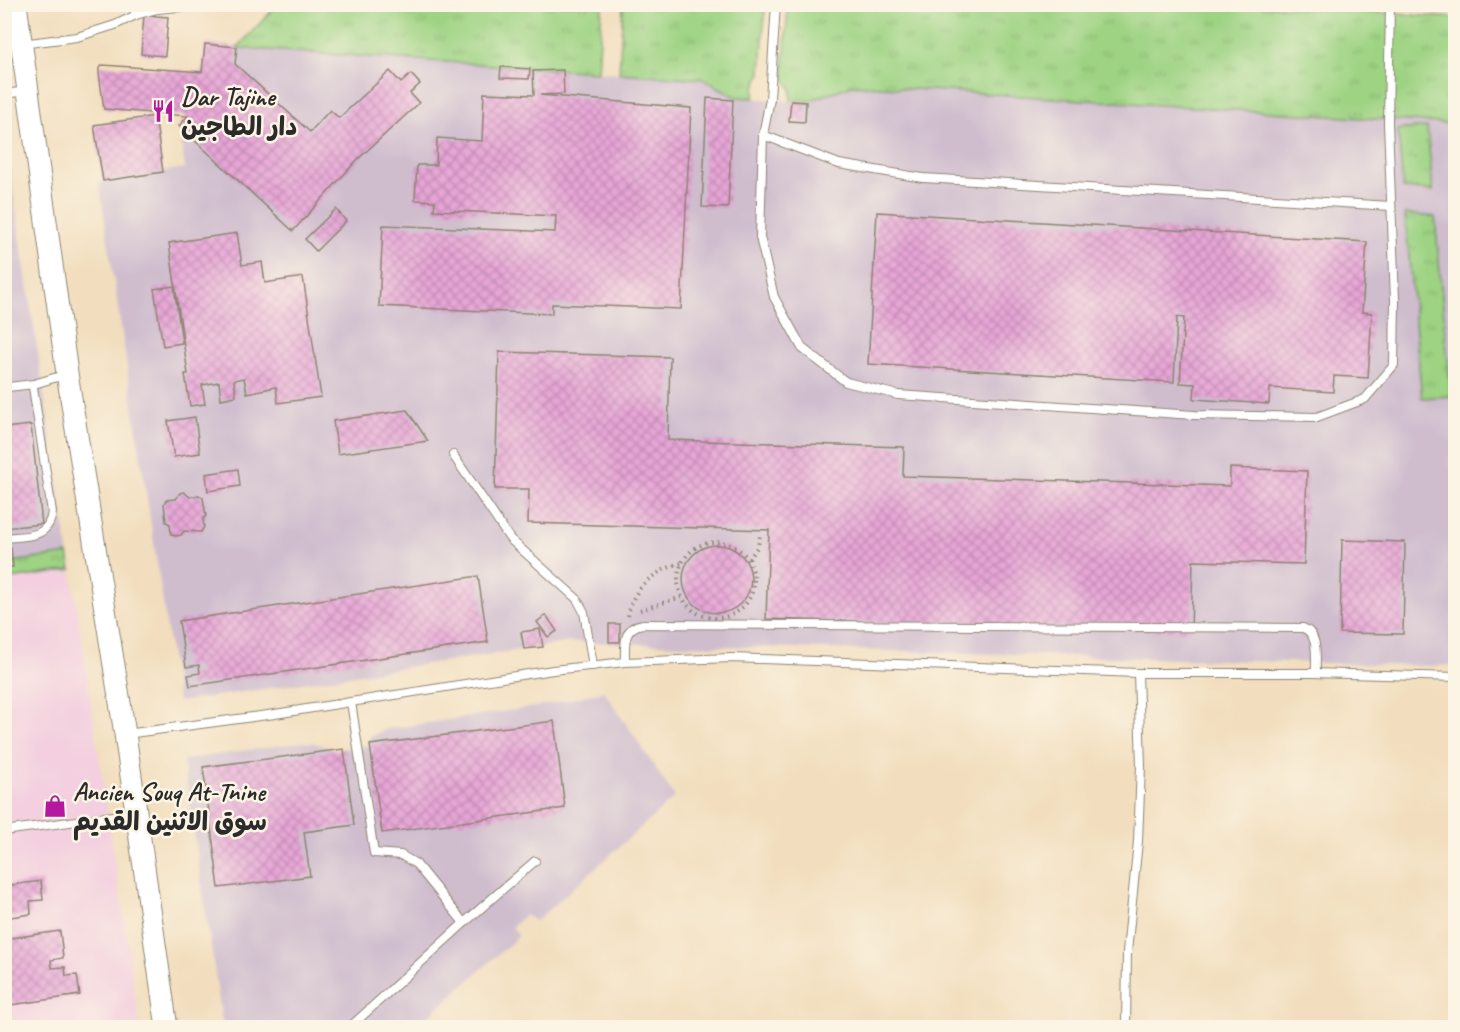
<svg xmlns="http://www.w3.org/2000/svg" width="1460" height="1032" viewBox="0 0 1460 1032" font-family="Caveat,'Playpen Sans Arabic',sans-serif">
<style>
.built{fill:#f3cfdf}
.industrial{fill:#cfbdce}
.grass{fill:url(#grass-tufts);stroke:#647f57;stroke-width:1.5}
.building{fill:url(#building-cross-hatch)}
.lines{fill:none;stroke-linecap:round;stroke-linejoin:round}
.service-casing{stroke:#8e8474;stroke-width:10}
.tertiary-casing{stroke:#8e8474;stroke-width:23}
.path{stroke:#8e8474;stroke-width:4;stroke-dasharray:1.5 4.5;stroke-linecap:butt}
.service{stroke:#fff;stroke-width:8}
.tertiary{stroke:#fff;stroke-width:21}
.labels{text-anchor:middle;stroke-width:5;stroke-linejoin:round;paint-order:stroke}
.poi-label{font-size:26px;font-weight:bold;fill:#2b2b2b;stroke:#fcf5e5;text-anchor:start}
</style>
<defs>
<pattern id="grass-tufts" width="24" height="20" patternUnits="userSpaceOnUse" patternTransform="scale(1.5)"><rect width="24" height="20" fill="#9ed383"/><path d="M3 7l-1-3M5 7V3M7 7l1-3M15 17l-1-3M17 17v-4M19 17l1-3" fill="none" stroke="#88b571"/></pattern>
<pattern id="building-cross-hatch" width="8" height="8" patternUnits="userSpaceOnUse" patternTransform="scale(1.5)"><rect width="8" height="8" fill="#e8a6d7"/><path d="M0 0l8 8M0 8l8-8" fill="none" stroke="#bc87af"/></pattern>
</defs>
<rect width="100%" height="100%" fill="#fcf5e5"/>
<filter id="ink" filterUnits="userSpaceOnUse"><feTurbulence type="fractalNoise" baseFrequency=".0167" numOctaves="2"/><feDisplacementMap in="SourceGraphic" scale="12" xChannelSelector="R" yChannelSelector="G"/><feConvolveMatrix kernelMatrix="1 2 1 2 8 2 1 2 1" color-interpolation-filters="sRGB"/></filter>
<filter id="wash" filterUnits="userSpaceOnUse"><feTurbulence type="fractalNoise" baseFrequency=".008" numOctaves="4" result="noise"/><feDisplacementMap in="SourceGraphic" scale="24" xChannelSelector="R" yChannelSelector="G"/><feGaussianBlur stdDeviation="1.35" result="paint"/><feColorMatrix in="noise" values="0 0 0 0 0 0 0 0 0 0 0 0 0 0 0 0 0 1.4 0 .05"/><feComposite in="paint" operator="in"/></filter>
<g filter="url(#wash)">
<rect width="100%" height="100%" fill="#f2debe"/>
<path class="built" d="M71,570l69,457 -135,1v-448z"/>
<g class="industrial">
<path d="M237,48l467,31 32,18 55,4 15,1 46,-17 603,39v541l-26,1 -858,-24 -393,60 -79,-520 86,-14 -6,-42 56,-62z"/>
<path d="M4,132l67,438 -66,10h-1z"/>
<path d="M604,691l71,106 -139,124 -11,-6 -13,12 7,9 -103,91h-193l-40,-267 120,-18 12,1 21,7 33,-5v-8l18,-8 160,-24z"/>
</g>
<g class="grass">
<path d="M1246,4l209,14v106l-603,-39 -46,17 -15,-1v-12l-8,-14 5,-70z"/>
<path d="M277,5h325l-4,67 -361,-24z"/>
<path d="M623,5h142l-4,68 -6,14 -1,11 -18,-1 -32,-18 -85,-6z"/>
<path d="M1427,127l6,64 -30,-3 -5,-58z"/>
<path d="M1405,214l30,3 16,179 -29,2z"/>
<path d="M68,554l3,16 -66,10v-12l8,-1v-5z"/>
</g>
<g id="blocks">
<g class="building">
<path d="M144,15l24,2 -3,39 -24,-2z"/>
<path d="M205,44l32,3 -2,17 75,68 20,-22 9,8 51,-47 11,12 10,-9 9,10 -10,9 9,10 -62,57 -64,71 -114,-105 9,-10 -84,-7 -5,-36v-5l4,-3 99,7z"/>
<path d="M501,67l29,2 -1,10 -29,-1z"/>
<path d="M563,70l1,24 -24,1 151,13 -10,201 -129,-5v10l-173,-8 4,-81 172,7 1,-16 -122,-6 1,-9 -20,-1 2,-35h19l1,-27 45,3 2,-48 50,2 -1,-24z"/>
<path d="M707,98l26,2 -5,108 -26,-1z"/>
<path d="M791,101l15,1 -1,20 -16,-1z"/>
<path d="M155,116l8,56 -60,9 -9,-56z"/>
<path d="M336,209l10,12 -30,30 -11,-12z"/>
<path d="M877,212l490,30 -5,70 10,1 -4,65 -34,-2 -1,16 -63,-4 -1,16 -75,-5 1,-15 -15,-1 4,-65 -7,-1 -3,65 -306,-18z"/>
<path d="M237,233l5,32 20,-3 3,21 38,-6 18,120 -43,6 -2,-16 -29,6 -3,-15 -10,2 2,16 -15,3 -2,-17 -17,3 3,19 -15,2 -5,-32h3l-19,-131z"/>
<path d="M174,286l8,57 -19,3 -9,-57z"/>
<path d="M499,352l171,5 -2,83 236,7 -1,29 327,10v-18l77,3 -3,93 -111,-3 -2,70 -425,-12 3,-89 -241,-7 1,-34h-34z"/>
<path d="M407,410l21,31 -90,13 -5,-33z"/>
<path d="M195,417l5,36 -26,4 -6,-36z"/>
<path d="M31,425l11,99 -38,4v-100z"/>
<path d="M238,469l2,17 -32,5 -2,-17z"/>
<path d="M184,492l6,5 9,-2 4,3 3,18 -3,3 1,8 -3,5 -17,-1 -3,4 -6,1 -4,-2 -1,-10 -4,-2 -2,-18 2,-4 10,-1 4,-6z"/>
<path d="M1342,540l63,2 -2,92 -63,-1z"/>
<circle cx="717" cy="579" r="34"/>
<path d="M4,548h7l2,19 -9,1z"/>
<path d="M478,576l10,66 -298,44 -2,-11 12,-2 -1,-8 -13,2 -7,-46z"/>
<path d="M546,615l11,16 -9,6 -11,-15z"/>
<rect x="609" y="624" width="11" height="18"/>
<path d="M540,629l3,18 -19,2 -3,-17z"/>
<path d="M554,721l11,87 -183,25 -12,-88z"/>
<path d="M344,749l10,76 -50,7 6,44 -91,12 -16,-121z"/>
<path d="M41,881l2,19 -13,1 1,13 -27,4v-32z"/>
<path d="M60,931l3,27 -12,2 1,8 13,-1 1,9 11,-1 3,20 -76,11v-67z"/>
</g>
</g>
</g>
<g filter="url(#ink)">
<use href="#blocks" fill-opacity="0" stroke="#8e8474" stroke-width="1.5"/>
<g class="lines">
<g class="service-casing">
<g id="service">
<path d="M133,4l3,11"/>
<path d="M776,4l-6,95 -7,36 -3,102 14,60 28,51 44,34 52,13 296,20 123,2 48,-18 29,-34 1,-65 -7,-177 2,-119"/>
<path d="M21,44l56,-7 38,-12 21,-10 21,-6 56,-5"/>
<path d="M4,94l24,-3"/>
<path d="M763,135l76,29 84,14 468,28"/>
<path d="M4,384l4,3 26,-3 33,-10"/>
<path d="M453,455l57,84 67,60 7,13 9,54"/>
<path d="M4,538c22,-2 45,1 48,-26l-19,-125 1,-3"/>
<path d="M625,662c0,-16 -3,-35 18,-38l660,4c17,6 12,31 13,45"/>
<path d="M351,702l23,151 27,2 15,9 48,59"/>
<path d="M126,734l149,-20 278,-44 72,-8 107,-4 406,15h174l144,4"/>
<path d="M4,831l131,-18"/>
<path d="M349,1028l115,-105 71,-62"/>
<path d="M1126,1028l1,-76 11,-111 3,-75 -3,-93"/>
</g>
</g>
<g class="tertiary-casing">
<path id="tertiary" d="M16,4l51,369 58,361 42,294"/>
</g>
<g class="path">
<circle cx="716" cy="580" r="38"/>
<path d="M749,559l9,-13 2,-10"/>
<path d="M640,610l42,-13"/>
<path d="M628,616c4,-29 28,-46 54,-53"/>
</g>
<use href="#service" class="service"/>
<use href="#tertiary" class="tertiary"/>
</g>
</g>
<defs>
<g id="restaurant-bare" transform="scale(1.8)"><path d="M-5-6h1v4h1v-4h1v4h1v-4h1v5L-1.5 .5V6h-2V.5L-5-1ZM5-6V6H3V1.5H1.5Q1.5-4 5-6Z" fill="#b5179e" stroke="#fcf5e5" stroke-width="2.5" paint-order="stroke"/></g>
<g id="shop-bare" transform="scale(1.8)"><path d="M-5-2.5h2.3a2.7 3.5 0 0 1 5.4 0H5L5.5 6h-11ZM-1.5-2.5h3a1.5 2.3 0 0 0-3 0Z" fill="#b5179e" stroke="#fcf5e5" stroke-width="2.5" paint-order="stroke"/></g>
</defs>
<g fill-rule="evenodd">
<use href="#restaurant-bare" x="163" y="111"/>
<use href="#shop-bare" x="55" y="806"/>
</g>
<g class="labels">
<g class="poi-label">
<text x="181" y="105">Dar Tajine<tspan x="181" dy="30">دار الطاجين</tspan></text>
<text x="73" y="800">Ancien Souq At-Tnine<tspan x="73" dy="30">سوق الاثنين القديم</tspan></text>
</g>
</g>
<rect width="1460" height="1032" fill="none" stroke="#fcf5e5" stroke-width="24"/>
</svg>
